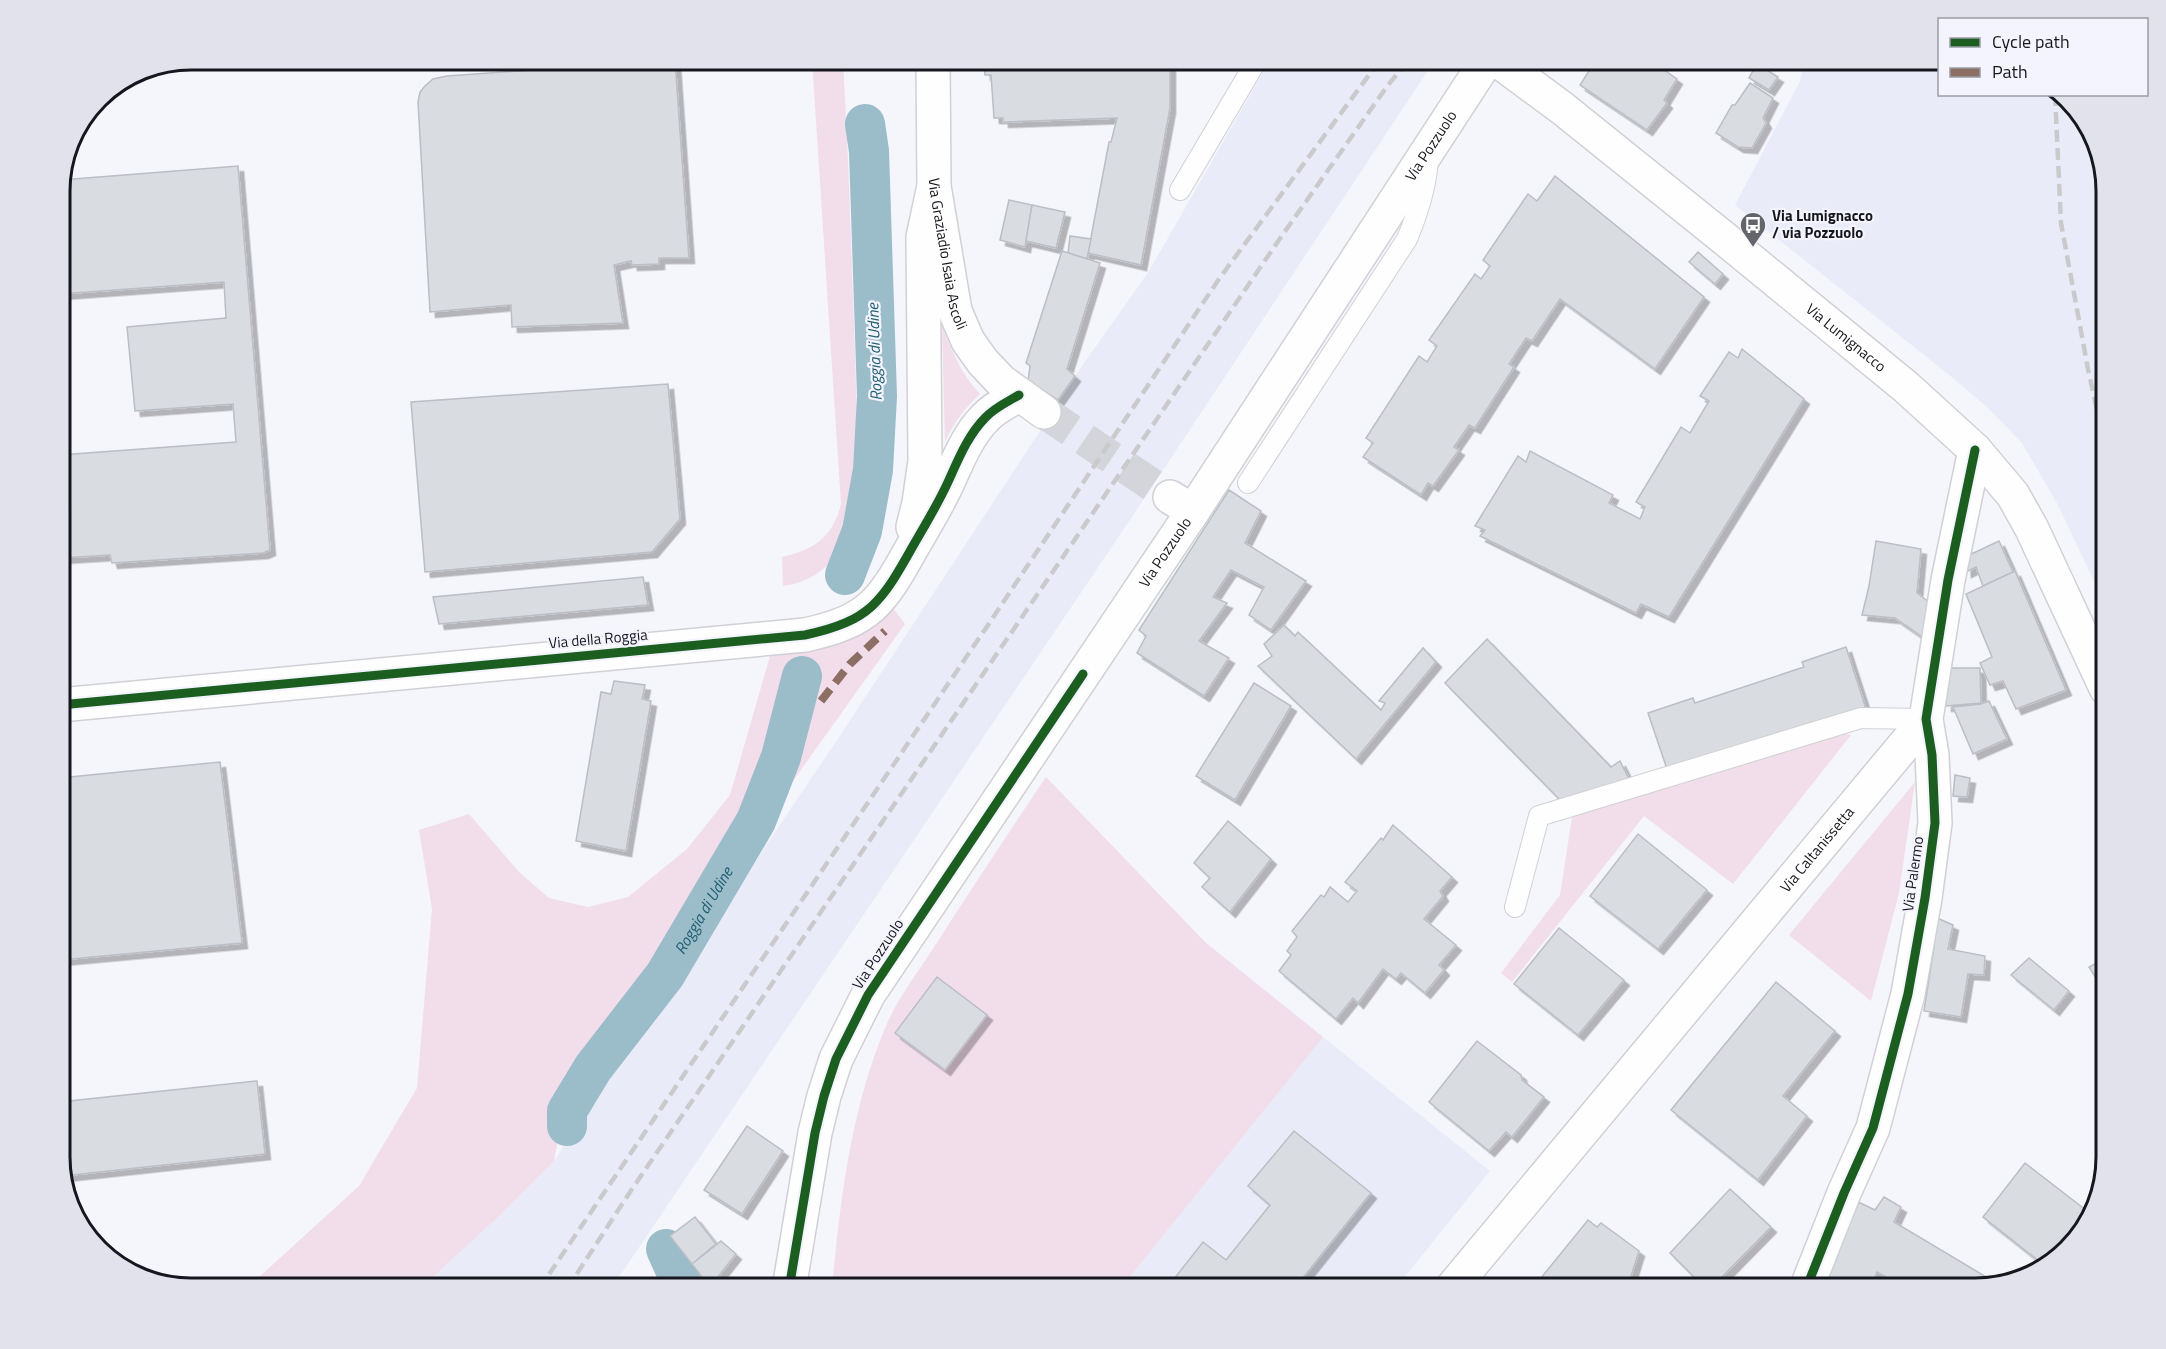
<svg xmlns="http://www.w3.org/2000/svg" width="2166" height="1349" viewBox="0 0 2166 1349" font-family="'Titillium Web',sans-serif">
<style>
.built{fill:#eaebf8}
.green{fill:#f2ddeb}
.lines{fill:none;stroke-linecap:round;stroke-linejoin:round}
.canal{stroke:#9bbcc9;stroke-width:40}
.building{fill:#d9dde2;stroke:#bbbec4;stroke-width:1.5;filter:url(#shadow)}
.primary-tunnel{stroke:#d4d5da;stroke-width:33;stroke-dasharray:33 16;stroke-linecap:butt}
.lane-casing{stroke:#d0d0d7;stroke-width:22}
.street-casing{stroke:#d0d0d7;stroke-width:36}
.primary-casing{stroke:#d0d0d7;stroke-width:36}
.lane{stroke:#fefefe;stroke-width:20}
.street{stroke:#fefefe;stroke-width:33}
.primary{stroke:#fefefe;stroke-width:33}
.rail{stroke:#cacacc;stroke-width:4.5;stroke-dasharray:12 6;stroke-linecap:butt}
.quiet{stroke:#8d6e63;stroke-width:8;stroke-dasharray:15 8;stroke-linecap:butt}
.cycleway-casing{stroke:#f3f4fd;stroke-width:13}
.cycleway{stroke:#1b5e20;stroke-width:9}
.labels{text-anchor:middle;stroke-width:4.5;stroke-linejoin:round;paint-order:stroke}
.street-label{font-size:15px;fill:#16171e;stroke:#f3f4fd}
.poi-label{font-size:15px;font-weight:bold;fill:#16171e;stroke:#f3f4fd;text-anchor:start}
.water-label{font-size:16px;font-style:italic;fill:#205e70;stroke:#f3f4fd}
.rim{fill:none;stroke:#16171e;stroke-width:3}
</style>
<defs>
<filter id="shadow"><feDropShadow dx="5.5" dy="5.5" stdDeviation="0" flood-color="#0004"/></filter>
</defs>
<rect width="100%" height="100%" fill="#f5f6fb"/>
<g class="built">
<path d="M1270,60h165l-305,460 -519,769h-191l78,-72 56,-56 287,-427 197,-300 20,-34 91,-129z"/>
<path d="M1805,60h134l1,34 117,1 31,30 18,58v424l-48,-102 -36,-62 -35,-36 -39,-33 -213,-169 65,-124z"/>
<path d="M1206,943l284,228 -95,118h-468z"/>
</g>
<g class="green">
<path d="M812,60h31c5,88 8,176 11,264 2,57 5,113 -2,169 -2,16 -3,34 -9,49 -10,25 -34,41 -60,44l-1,-29c32,-7 51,-20 59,-53z"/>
<path d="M942,326c10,25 19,48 38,68 -15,14 -27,29 -35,48z"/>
<path d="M893,608l12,16 -147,206 -39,43 -155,235 -10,53 -56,56 -78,72h-177l15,-11 101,-92 58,-98 15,-179 -13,-79 50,-16 50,58 30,26 39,9 40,-10 59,-48 43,-54 40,-139 35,-5z"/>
<path d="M1838,733l13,2 -118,149 -89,-68 -132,166 -11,-9 59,-78 12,-78z"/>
<path d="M1046,777l160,166 117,94 -203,252h-288c8,-88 19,-181 54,-263 12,-29 33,-55 50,-82 36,-56 73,-112 110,-167z"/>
<path d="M1915,782l-16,111 -28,108 -82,-66z"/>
</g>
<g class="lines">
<g class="canal">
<path d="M845,575l17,-44 11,-61 4,-74 -8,-245 -4,-27"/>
<path id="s1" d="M567,1126v-15l26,-43 72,-93 91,-154 25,-64 21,-81"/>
<path d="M666,1249l18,40"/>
</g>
</g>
<g class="building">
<path d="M229,60h42l-42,4z"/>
<path d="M675,60l14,198h-30v6l-27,1 -1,-4 -17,4 9,58 -111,4 -1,-22 -81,7 -12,-210 2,-10 5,-6 8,-7 14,-3z"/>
<path d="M984,60h186v48l-29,157 -53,-12 21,-111h2l6,-24 -114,4v-4h-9l-3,-43h-6z"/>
<path d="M1596,60h68l-4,7 17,12 -13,21 3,3 -20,27 -67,-45z"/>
<path d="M1757,64l21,13 -9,13 -20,-12z"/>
<path d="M1750,83l23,15 -10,20 3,5 -14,25 -14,-1 -22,-14 16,-28h3z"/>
<path d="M238,166l32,384 -7,3 -151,10 -2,-8 -49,3 -1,-103 176,-13 -3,-38 -98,7 -8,-84 99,-9 -2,-36 -164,12 1,-114z"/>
<path d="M1555,176l149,121 -49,72 -95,-70 -28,42 -6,-3 -17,26 5,3 -39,61 -6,-3 -15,22 5,3 -26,36 -5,-3 -7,12 -58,-38 10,-14 -7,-5 53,-82 8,6 10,-16 -8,-6 46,-66 6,5 9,-13 -7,-6 45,-66 9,7z"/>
<path d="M1009,200l23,5 -7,42 -25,-7z"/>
<path d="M1032,205l33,7 -9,36 -30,-7z"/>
<path d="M1070,236l21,3 -4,20 -19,-6z"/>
<path d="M1062,251l38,12 -33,106 8,7 -17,24 -30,-19 2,-15 -4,-3z"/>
<path d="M1698,252l25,22 -8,10 -26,-22z"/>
<path d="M1742,349l62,50 -135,218 -28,-13 -5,9 -156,-77 5,-6 -10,-4 43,-70 8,6 4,-11 83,44 -4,8 31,16 5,-12 -9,-5 45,-75 9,6 19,-32 -9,-5 29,-44 9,6z"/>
<path d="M668,384l12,135 -28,33 -227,20 -14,-170z"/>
<path d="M1229,490l32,21 -16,32 61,38 -35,49 -22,-15 15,-28 -33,-17 -18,27 14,6 -28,38 30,17 -25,38 -67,-43 9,-17 -7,-6z"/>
<path d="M1876,541l45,8 -4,44 12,9 -5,36 -29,-20 -33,-3 7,-29z"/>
<path d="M1999,541l14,31 -30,14 -7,-19 -10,5 -1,-15z"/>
<path d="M2015,571l51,119 -50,19 -13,-28 -13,4 -10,-22 12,-6 -26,-63z"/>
<path d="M643,577l5,28 -209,19 -6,-27z"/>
<path d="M1284,625l11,11 3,-4 83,78 4,-7 -6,-2 44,-53 13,14 -80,97 -98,-93 14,-10 -8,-12z"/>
<path d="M1487,639l124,128 9,-6 11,22 -71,17 -115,-117z"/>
<path d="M1846,647l20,62 -198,63 -20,-59 45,-15 2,5 109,-36 -2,-5z"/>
<path d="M1947,668h33l1,35 -35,3z"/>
<path d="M614,681l31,4 -3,14 9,2 -25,150 -50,-10 25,-149 10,2z"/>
<path d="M1254,683l37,23 -56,94 -39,-24z"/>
<path d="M1989,701l18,38 -34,15 -20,-47 28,-3z"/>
<path d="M220,762l22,181 -182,17v-182z"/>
<path d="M1955,775l15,3 -3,19 -14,-1z"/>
<path d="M1228,821l43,38 -41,53 -28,-25 8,-9 -16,-15z"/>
<path d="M1393,825l59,52 -12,14 3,5 -19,23 32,26 -17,20 5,5 -19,23 -24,-20 -5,6 -13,-10 -25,34 -5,-5 -17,21 -57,-48 12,-16 -4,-4 10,-14 -5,-6 29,-36 3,2 6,-10 18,15 9,-11 -12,-9 36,-44 2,2z"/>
<path d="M1638,834l69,56 -49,59 -68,-53z"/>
<path d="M1928,914l25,11 -5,24 37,7 -1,19 -16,-1 -7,43 -37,-6 10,-64 -11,-4z"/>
<path d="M1559,928l65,52 -46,55 -64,-51z"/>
<path d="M2029,958l40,33 -15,19 -43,-35z"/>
<path d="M2106,958v28l-4,2 -13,-21z"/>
<path d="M937,977l50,38 -42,55 -50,-37z"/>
<path d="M1776,982l59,49 -52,65 24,20 -49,64 -87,-70z"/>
<path d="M1477,1041l44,34 1,5 22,17 -32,40 -6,-5 -17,19 -60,-49z"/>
<path d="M257,1081l8,73 -202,22 -3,-10v-64z"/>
<path d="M747,1126l36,25 -41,63 -38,-24z"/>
<path d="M1294,1131l77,62 -77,96h-108l-12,-10 29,-37 23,18 44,-55 -22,-19z"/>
<path d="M2105,1152l1,6 -2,9 -7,-5z"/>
<path d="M2025,1163l66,51 -3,10 -43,42 -62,-49z"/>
<path d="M1730,1189l41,38 -56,57 5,5h-37l11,-12 -24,-24z"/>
<path d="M1884,1197l17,10 -7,15 94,56 -4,9 -9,2h-67l-31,-17 -7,17h-54l36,-90 23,11z"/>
<path d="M695,1217l21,27 -24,20 -22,-28z"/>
<path d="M1588,1220l9,7 4,-4 38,28 -12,38h-95z"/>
<path d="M721,1241l15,13 -26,33 -18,-23z"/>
</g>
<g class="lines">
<path class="primary-tunnel" d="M1044,412l126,85"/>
<g class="lane-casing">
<g id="lane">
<path d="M1180,190l77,-130"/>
<path d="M1248,483l159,-244c11,-26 19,-51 21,-79"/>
<path d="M1515,907l24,-91 322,-98 65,1"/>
</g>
</g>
<g class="street-casing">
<g id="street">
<path id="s2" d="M1193,511l294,-451"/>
<path d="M913,527l6,-24 6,-42 -2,-224 11,-51"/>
<path d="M60,705l745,-70c66,-14 77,-34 108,-89 12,-21 25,-42 35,-64 10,-22 20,-47 37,-64 9,-10 22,-16 34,-23"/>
<path id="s3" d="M1451,1289l475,-570"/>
<path d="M1806,1289l38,-96 29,-65 35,-134 17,-96 10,-75 -3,-68 -6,-36 22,-139 27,-130"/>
</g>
</g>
<g class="primary-casing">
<g id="primary">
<path id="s4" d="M933,60l1,126 21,125 13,30 15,21 18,19 43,31"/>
<path id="s5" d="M1497,60l65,48 163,131 181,148 69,63 38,45 19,34 74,159"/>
<path id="s6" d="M789,1289l26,-156 9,-37 12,-37 32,-64 325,-484 -23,-14"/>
</g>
</g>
<use href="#lane" class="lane"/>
<use href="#street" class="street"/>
<use href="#primary" class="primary"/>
<g class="rail">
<path d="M2055,94l6,129 27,146 18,83"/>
<path d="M539,1289l451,-667 229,-343 161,-219"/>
<path d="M567,1289l65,-100 649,-952 107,-152 21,-25"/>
</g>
<path class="quiet" d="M821,701l29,-37 35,-33"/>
<g class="cycleway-casing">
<g id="cycleway">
<path d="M60,705l745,-70c66,-14 77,-34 108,-89 12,-21 25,-42 35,-64 10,-22 20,-47 37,-64 9,-10 22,-16 34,-23"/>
<path d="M789,1289l26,-156 9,-37 12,-37 32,-64 215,-321"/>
<path d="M1806,1289l38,-96 29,-65 35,-134 17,-96 10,-75 -3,-68 -6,-36 22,-139 27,-130"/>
</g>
</g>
<use href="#cycleway" class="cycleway"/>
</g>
<defs>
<g id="bus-pin" transform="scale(1.35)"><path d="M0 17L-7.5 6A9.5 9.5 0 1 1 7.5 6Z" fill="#64656b" stroke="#f3f4fd"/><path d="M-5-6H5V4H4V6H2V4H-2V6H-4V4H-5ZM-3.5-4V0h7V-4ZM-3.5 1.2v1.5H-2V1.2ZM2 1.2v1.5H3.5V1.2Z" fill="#fff"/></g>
</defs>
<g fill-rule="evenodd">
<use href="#bus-pin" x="1753" y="225"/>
</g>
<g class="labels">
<g class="street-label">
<text dy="5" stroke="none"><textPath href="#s2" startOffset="436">Via Pozzuolo</textPath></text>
<text dy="5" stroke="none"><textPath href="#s4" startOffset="195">Via Graziadio Isaia Ascoli</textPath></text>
<text dy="5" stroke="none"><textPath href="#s5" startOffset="446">Via Lumignacco</textPath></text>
<text dy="5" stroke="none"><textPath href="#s6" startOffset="840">Via Pozzuolo</textPath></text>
<text transform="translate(598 639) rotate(-5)" y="5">Via della Roggia</text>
<text dy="5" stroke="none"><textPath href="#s3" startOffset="572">Via Caltanissetta</textPath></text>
<text transform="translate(1913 874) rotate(-82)" y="5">Via Palermo</text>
<text transform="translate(878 954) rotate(-57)" y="5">Via Pozzuolo</text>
</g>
<g class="poi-label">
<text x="1772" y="221">Via Lumignacco<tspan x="1772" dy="17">/ via Pozzuolo</tspan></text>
</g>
<g class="water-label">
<text transform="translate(874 352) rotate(-92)" y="6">Roggia di Udine</text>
<text dy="6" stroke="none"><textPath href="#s1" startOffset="258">Roggia di Udine</textPath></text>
</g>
</g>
<path d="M0 0H2166V1349H0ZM191 70H1975A121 121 0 0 1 2096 191V1157A121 121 0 0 1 1975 1278H191A121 121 0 0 1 70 1157V191A121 121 0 0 1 191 70Z" fill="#e1e2eb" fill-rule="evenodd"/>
<path class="rim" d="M191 70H1975A121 121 0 0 1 2096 191V1157A121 121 0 0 1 1975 1278H191A121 121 0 0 1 70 1157V191A121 121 0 0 1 191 70Z"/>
<rect x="1938" y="18" width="210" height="78" fill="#f3f4fd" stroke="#9b9ca4" stroke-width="1.5"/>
<rect x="1950" y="38" width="30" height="9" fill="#1b5e20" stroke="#9b9ca4" stroke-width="1.5"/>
<text x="1992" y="48" font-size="18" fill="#16171e">Cycle path</text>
<rect x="1950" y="68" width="30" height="9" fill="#8d6e63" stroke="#9b9ca4" stroke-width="1.5"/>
<text x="1992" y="78" font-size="18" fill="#16171e">Path</text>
</svg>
